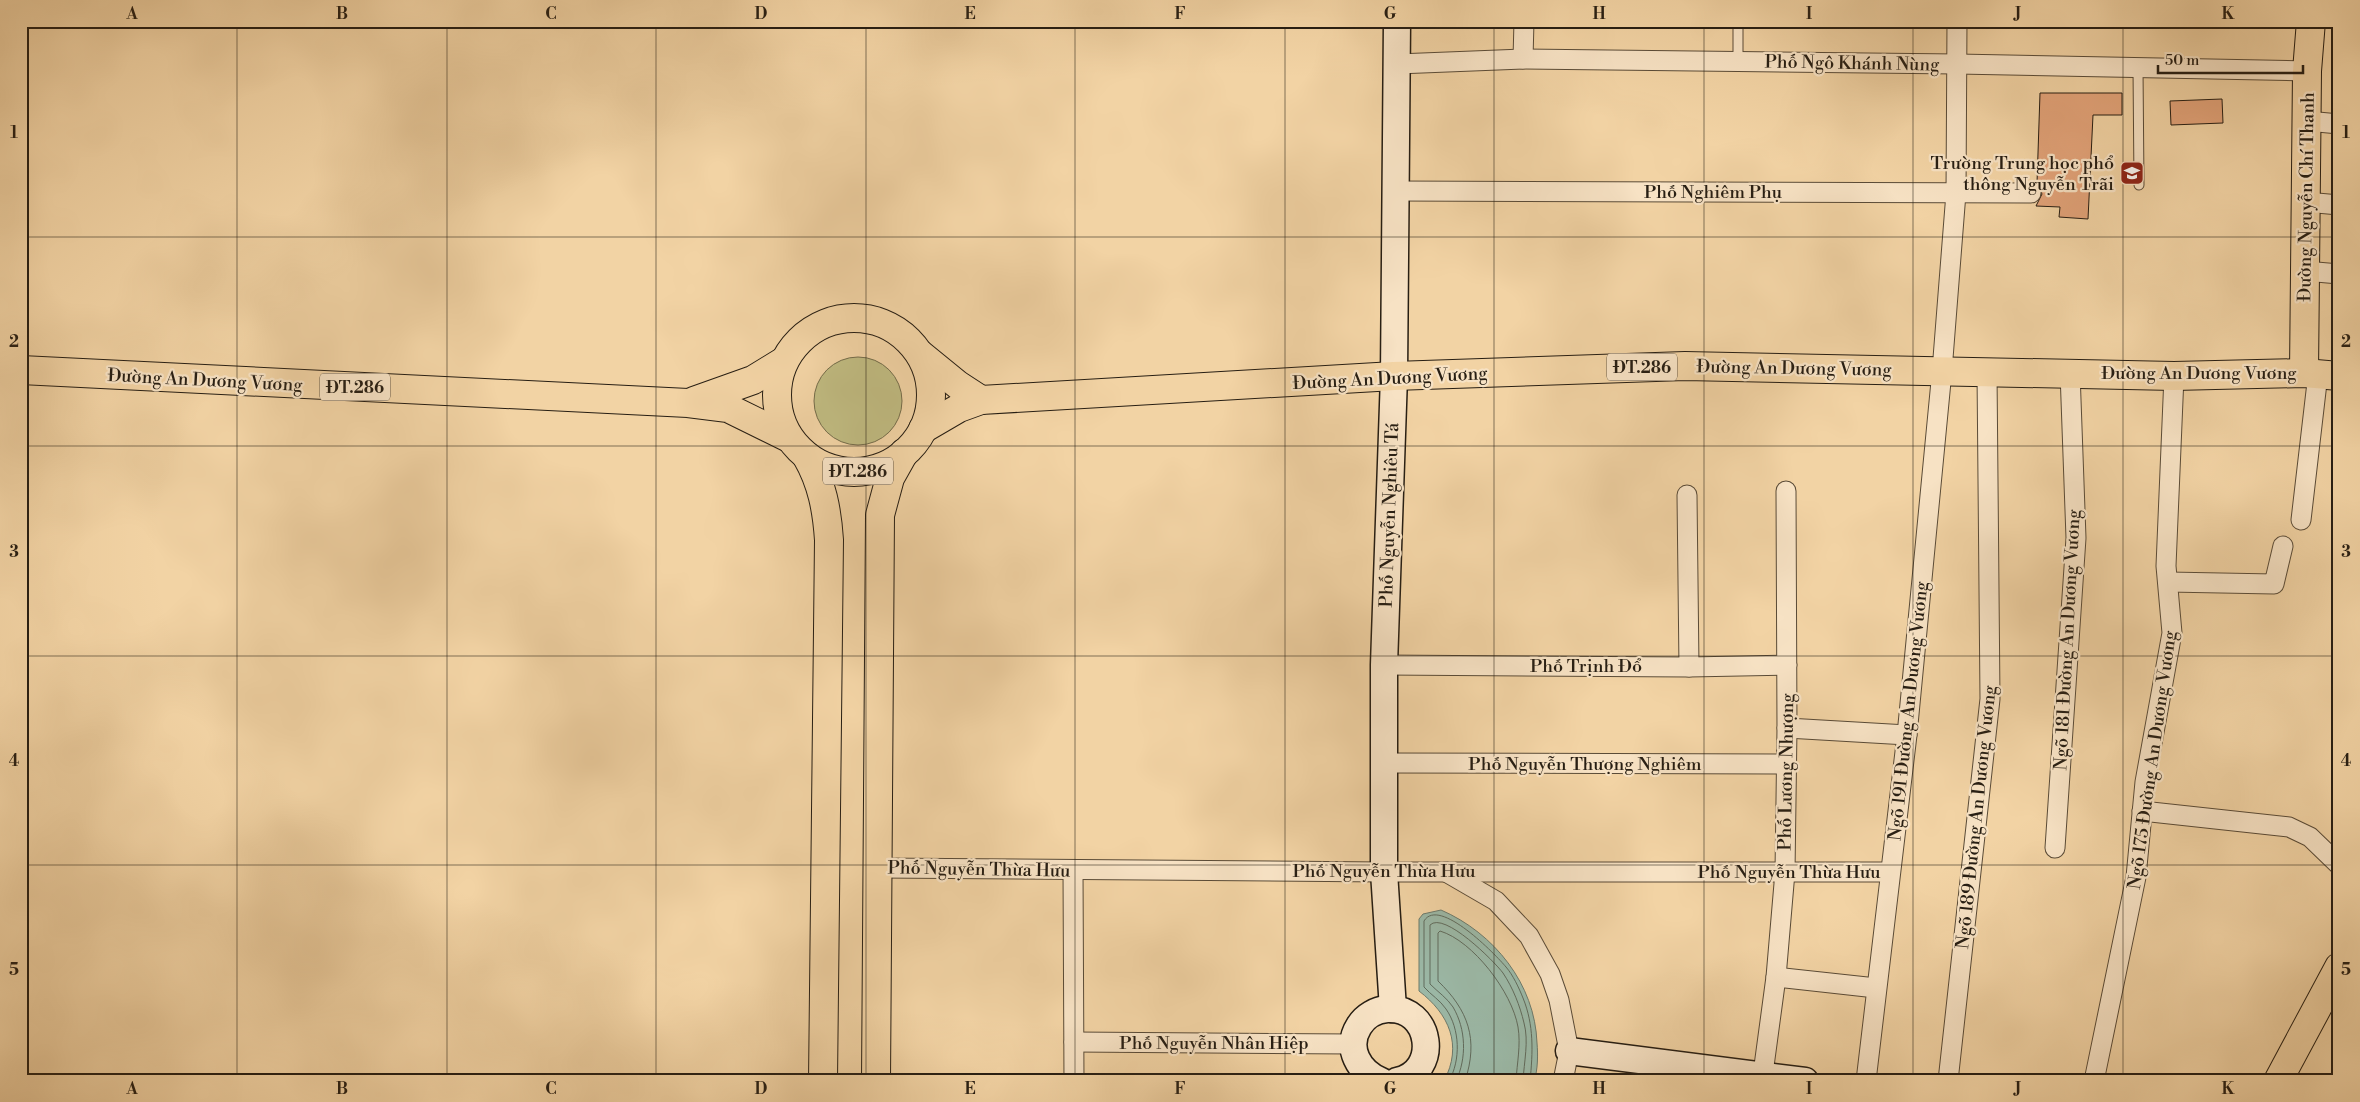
<svg xmlns="http://www.w3.org/2000/svg" width="2360" height="1102" viewBox="0 0 2360 1102" font-family="'Libre Bodoni',serif">
<style>
.green{fill:#c0bb81;stroke:#746c4a}
.water{fill:#9bb8a6;stroke:#6d7a6b}
.lines{fill:none;stroke-linecap:round;stroke-linejoin:round}
.shore{stroke:#616b5c;stroke-width:1}
.building{fill:#e2a379;stroke:#271e13}
.lane-casing{stroke:#5a4b37;stroke-width:11}
.street-casing{stroke:#5a4b37;stroke-width:21}
.secondary-casing{stroke:#271e13;stroke-width:29}
.primary-casing{stroke:#271e13;stroke-width:30}
.lane{stroke:#f7e2c4;stroke-width:9}
.street{stroke:#f7e2c4;stroke-width:19}
.secondary{stroke:#f7e2c4;stroke-width:26}
.primary{stroke:#f2d3a4;stroke-width:28}
.grid{fill:none;stroke:#271e13;stroke-width:1;stroke-opacity:0.55}
.labels{text-anchor:middle;stroke-width:4.5;stroke-linejoin:round;paint-order:stroke}
.shield{fill:#f7e2c4;stroke:#655948;stroke-width:1}
.shield-label{font-size:16px;font-weight:bold;fill:#271e13}
.street-label{font-size:18px;fill:#271e13;stroke:#f7e2c4}
.poi-label{font-size:18px;fill:#271e13;stroke:#f7e2c4;text-anchor:end}
.neatline{fill:none;stroke:#271e13;stroke-width:2}
.grid-label{font-size:16px;text-anchor:middle;font-weight:bold;fill:#271e13}
</style>
<rect width="100%" height="100%" fill="#f2d3a4"/>
<filter id="stains"><feTurbulence type="fractalNoise" baseFrequency=".004" numOctaves="4"/><feColorMatrix values="0 0 0 0 .2 0 0 0 0 .09 0 0 0 0 .02 0 0 0 .5 -.17"/></filter>
<radialGradient id="worn" r=".72"><stop offset=".6" stop-color="#630" stop-opacity="0"/><stop offset="1" stop-color="#630" stop-opacity=".3"/></radialGradient>
<circle class="green" cx="858" cy="401" r="44"/>
<path class="water" d="M1441,910c53,23 94,74 96,133 1,11 1,27 -3,38h-90c19,-36 5,-67 -25,-90v-72l4,-5z"/>
<g class="lines">
<g class="shore">
<path d="M1449,1081c12,-21 11,-52 -3,-72 -6,-9 -15,-14 -22,-22v-66c15,-25 72,34 82,46 7,8 13,21 17,31 11,27 10,54 7,83"/>
<path d="M1456,1081c11,-23 10,-52 -3,-74 -6,-9 -15,-15 -23,-23v-59c14,-14 64,36 73,48 10,15 17,33 21,50 5,18 0,39 -1,58"/>
<path d="M1465,1081c14,-42 3,-71 -27,-100v-48l2,-2c33,10 72,61 78,96 3,18 -1,36 -2,54"/>
</g>
</g>
<g class="building">
<path d="M2040,93h82v22h-29l-5,104 -29,-2 1,-10 -24,-1 6,-12 -5,-11z"/>
<path d="M2222,99l1,24 -52,2 -1,-24z"/>
</g>
<g class="lines">
<g class="lane-casing">
<g id="lane">
<path d="M1722,21h136"/>
<path d="M1738,21v40"/>
<path d="M2138,68l1,117"/>
</g>
</g>
<g class="street-casing">
<g id="street">
<path d="M1523,59l1,-38"/>
<path d="M1397,64l126,-5 434,5 350,7"/>
<path d="M2307,121l32,3"/>
<path d="M1396,191l635,2"/>
<path d="M2306,202l33,3"/>
<path d="M2305,271l34,3"/>
<path d="M1687,495l2,172"/>
<path d="M2301,520l17,-146"/>
<path d="M2168,582l106,2 9,-38"/>
<path d="M1384,665l305,2 98,-2"/>
<path d="M1787,728l120,7"/>
<path d="M1384,763l402,1"/>
<path d="M2142,811l147,16 21,10 29,28"/>
<path d="M2055,848l21,-310 -6,-166"/>
<path d="M878,868l506,4h506"/>
<path d="M1073,870l1,211"/>
<path d="M1446,872l50,29 33,35 21,38 9,26 10,51 -6,30"/>
<path d="M1776,977l100,11"/>
<path d="M1074,1042l279,2"/>
<path d="M1762,1081l14,-104 9,-105 2,-144 -1,-237"/>
<path d="M1866,1081l41,-346 35,-364 14,-178 1,-172"/>
<path d="M1948,1081l42,-382 -3,-327"/>
<path d="M2094,1081l42,-204 9,-95 27,-149 -6,-67 8,-190"/>
</g>
</g>
<g class="secondary-casing">
<g id="secondary">
<path d="M1393,1009l-9,-137v-207l10,-289 3,-355"/>
<path d="M1569,1051l236,30"/>
<path d="M1381,1081c-22,-9 -36,-33 -22,-55 6,-10 17,-16 28,-17 45,-3 54,63 10,72"/>
</g>
</g>
<g class="primary-casing">
<g id="primary">
<circle cx="854" cy="395" r="77"/>
<path d="M920,354l38,31 23,15"/>
<path d="M21,370l667,33 40,5 61,30"/>
<path d="M2304,373l3,-302 4,-50"/>
<path d="M694,401l59,-21 31,-19"/>
<path d="M923,429l36,-21 22,-8 413,-24 291,-10 489,10 130,-3 35,3"/>
<path d="M807,457c15,26 20,53 22,83l-6,541"/>
<path d="M876,1081l4,-566 10,-37 14,-25"/>
<path d="M2278,1081l61,-114"/>
</g>
</g>
<use href="#lane" class="lane"/>
<use href="#street" class="street"/>
<use href="#secondary" class="secondary"/>
<use href="#primary" class="primary"/>
</g>
<path class="grid" d="M237,21v1060M447,21v1060M656,21v1060M866,21v1060M1075,21v1060M1285,21v1060M1494,21v1060M1704,21v1060M1913,21v1060M2123,21v1060M21,237h2318M21,446h2318M21,656h2318M21,865h2318"/>
<defs>
<g id="school-square" transform="scale(1.25)"><rect x="-9" y="-9" width="18" height="18" rx="4" fill="#8f2418" stroke="#f7e2c4"/><path d="M0-5L7-2L0 1L-7-2ZM-4 1L0 2.5L4 1V4Q0 6-4 4Z" fill="#fff"/></g>
</defs>
<g fill-rule="evenodd">
<use href="#school-square" x="2132" y="173"/>
</g>
<g class="labels">
<g class="shield">
<rect x="1607" y="353.5" width="70" height="27" rx="4"/>
<rect x="320" y="373.5" width="70" height="27" rx="4"/>
<rect x="823" y="457.5" width="70" height="27" rx="4"/>
</g>
<g class="shield-label">
<text x="1642" y="373">ĐT.286</text>
<text x="355" y="393">ĐT.286</text>
<text x="858" y="477">ĐT.286</text>
</g>
<g class="street-label">
<text transform="translate(1852 63) rotate(1)" y="6">Phố Ngô Khánh Nùng</text>
<text x="1713" y="198">Phố Nghiêm Phụ</text>
<text transform="translate(2306 197) rotate(-89)" y="6">Đường Nguyễn Chí Thanh</text>
<text transform="translate(1794 368) rotate(1)" y="6">Đường An Dương Vương</text>
<text x="2199" y="379">Đường An Dương Vương</text>
<text transform="translate(1390 378) rotate(-3)" y="6">Đường An Dương Vương</text>
<text transform="translate(205 380) rotate(3)" y="6">Đường An Dương Vương</text>
<text transform="translate(1389 515) rotate(-88)" y="6">Phố Nguyễn Nghiêu Tá</text>
<text transform="translate(2067 640) rotate(-87)" y="6">Ngõ 181 Đường An Dương Vương</text>
<text x="1586" y="672">Phố Trịnh Đổ</text>
<text transform="translate(1908 711) rotate(-84)" y="6">Ngõ 191 Đường An Dương Vương</text>
<text transform="translate(2152 760) rotate(-82)" y="6">Ngõ 175 Đường An Dương Vương</text>
<text x="1585" y="770">Phố Nguyễn Thượng Nghiêm</text>
<text transform="translate(1786 772) rotate(-89)" y="6">Phố Lương Nhượng</text>
<text transform="translate(1976 817) rotate(-84)" y="6">Ngõ 189 Đường An Dương Vương</text>
<text transform="translate(979 869) rotate(1)" y="6">Phố Nguyễn Thừa Hưu</text>
<text x="1384" y="877">Phố Nguyễn Thừa Hưu</text>
<text x="1789" y="878">Phố Nguyễn Thừa Hưu</text>
<text x="1214" y="1049">Phố Nguyễn Nhân Hiệp</text>
</g>
<g class="poi-label">
<text x="2114" y="169">Trường Trung học phổ<tspan x="2114" dy="21">thông Nguyễn Trãi</tspan></text>
</g>
</g>
<rect width="2360" height="1102" fill="none" stroke="#f2d3a4" stroke-width="55"/>
<path d="M2158 65v8h145v-8" fill="none" stroke="#271e13" stroke-width="2.5"/>
<text x="2165" y="65" font-size="15" fill="#271e13" stroke="#f7e2c4" stroke-width="4" paint-order="stroke">50 m</text>
<rect x="28" y="28" width="2304" height="1046" class="neatline"/>
<g class="grid-label">
<text x="132" y="19">A</text>
<text x="342" y="19">B</text>
<text x="551" y="19">C</text>
<text x="761" y="19">D</text>
<text x="970" y="19">E</text>
<text x="1180" y="19">F</text>
<text x="1390" y="19">G</text>
<text x="1599" y="19">H</text>
<text x="1809" y="19">I</text>
<text x="2018" y="19">J</text>
<text x="2228" y="19">K</text>
<text x="14" y="138">1</text>
<text x="2346" y="138">1</text>
<text x="14" y="347">2</text>
<text x="2346" y="347">2</text>
<text x="14" y="557">3</text>
<text x="2346" y="557">3</text>
<text x="14" y="766">4</text>
<text x="2346" y="766">4</text>
<text x="14" y="975">5</text>
<text x="2346" y="975">5</text>
<text x="132" y="1094">A</text>
<text x="342" y="1094">B</text>
<text x="551" y="1094">C</text>
<text x="761" y="1094">D</text>
<text x="970" y="1094">E</text>
<text x="1180" y="1094">F</text>
<text x="1390" y="1094">G</text>
<text x="1599" y="1094">H</text>
<text x="1809" y="1094">I</text>
<text x="2018" y="1094">J</text>
<text x="2228" y="1094">K</text>
</g>
<rect width="100%" height="100%" filter="url(#stains)"/>
<rect width="100%" height="100%" fill="url(#worn)"/>
</svg>
